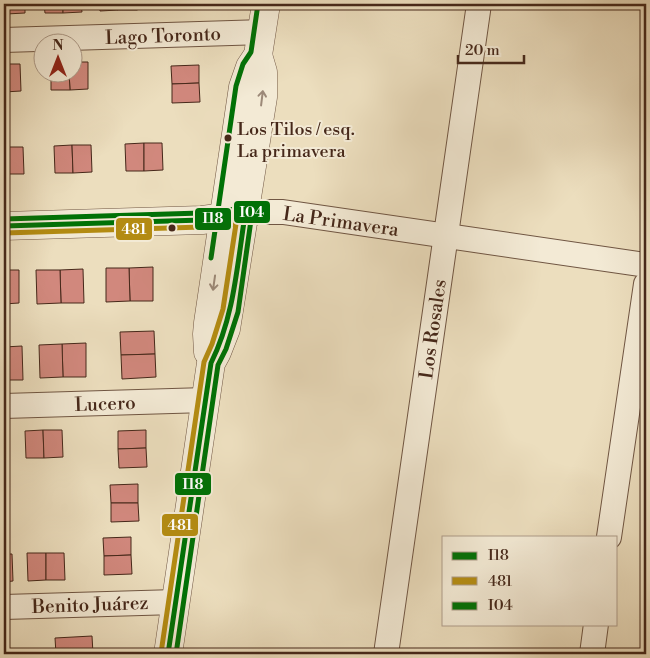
<svg xmlns="http://www.w3.org/2000/svg" width="650" height="658" viewBox="0 0 650 658" font-family="'Libre Bodoni',serif">
<style>
.building{fill:#d1887d;stroke:#46281a}
.lines{fill:none;stroke-linecap:round;stroke-linejoin:round}
.minor-casing{stroke:#705643;stroke-width:26}
.tertiary-casing{stroke:#705643;stroke-width:29}
.minor{stroke:#f3ead5;stroke-width:24}
.tertiary{stroke:#f3ead5;stroke-width:28}
.bus-1-casing{stroke:#f3ead5;stroke-width:9}
.bus-2-casing{stroke:#f3ead5;stroke-width:9}
.bus-3-casing{stroke:#f3ead5;stroke-width:9}
.bus-1{stroke:#007106;stroke-width:5}
.bus-2{stroke:#b38b12;stroke-width:5}
.bus-3{stroke:#007106;stroke-width:5}
.oneway{stroke:#9c8978}
.bus-dot{fill:#46281a;stroke:#f3ead5;stroke-width:2}
.labels{text-anchor:middle;stroke-width:4;stroke-linejoin:round;paint-order:stroke}
.bus-label{font-size:18px;fill:#46281a;stroke:#f3ead5;text-anchor:start}
.street-label{font-size:19px;fill:#46281a;stroke:#f3ead5}
.line-badge{stroke:#f3ead5;stroke-width:2}
.badge-label{font-size:14px;text-anchor:middle;font-weight:bold;fill:#fff}
</style>
<rect width="100%" height="100%" fill="#ecdebe"/>
<filter id="stains"><feTurbulence type="fractalNoise" baseFrequency=".004" numOctaves="4"/><feColorMatrix values="0 0 0 0 .2 0 0 0 0 .09 0 0 0 0 .02 0 0 0 .5 -.17"/></filter>
<radialGradient id="worn" r=".72"><stop offset=".6" stop-color="#630" stop-opacity="0"/><stop offset="1" stop-color="#630" stop-opacity=".3"/></radialGradient>
<g class="building">
<path d="M6,4h19v9l-19,1z"/>
<path d="M44,4h19v9h-18z"/>
<path d="M63,4h18l1,8 -19,1z"/>
<path d="M99,4h19v6l-18,1z"/>
<rect x="118" y="4" width="19" height="6"/>
<path d="M186,4h28v3l-28,1z"/>
<path d="M72,62h16v27l-18,1 -1,-18h3z"/>
<path d="M4,64h16l1,27 -17,1z"/>
<path d="M199,65v18l-27,1 -1,-18z"/>
<path d="M51,72h18l1,18h-19z"/>
<path d="M199,83l1,19 -28,1v-19z"/>
<path d="M144,143v28h-18l-1,-27z"/>
<path d="M144,143h18l1,27 -19,1z"/>
<path d="M72,145l1,28h-18l-1,-27z"/>
<path d="M72,145h19l1,27 -19,1z"/>
<path d="M4,147l1,27h-1z"/>
<path d="M4,147h19l1,27h-19z"/>
<path d="M153,267v34h-23l-1,-33z"/>
<path d="M106,268h23l1,33 -24,1z"/>
<path d="M83,269l1,34h-23l-1,-33z"/>
<path d="M4,270h15v33l-15,1z"/>
<path d="M36,270h24l1,33 -24,1z"/>
<path d="M154,331l1,23 -34,1 -1,-23z"/>
<path d="M86,343v34h-23l-1,-33z"/>
<path d="M62,344l1,33 -23,1 -1,-33z"/>
<path d="M22,346l1,34h-19v-33z"/>
<path d="M155,354l1,23 -34,2 -1,-24z"/>
<path d="M43,430l1,28h-18l-1,-27z"/>
<path d="M43,430h19l1,27 -19,1z"/>
<path d="M146,430v18l-28,1v-18z"/>
<path d="M4,431h4l1,27h-5z"/>
<path d="M146,448l1,19 -28,1 -1,-19z"/>
<path d="M138,484v19h-27l-1,-18z"/>
<path d="M111,503h27l1,18 -28,1z"/>
<path d="M131,537v18l-27,1 -1,-18z"/>
<path d="M27,553h19v27l-18,1z"/>
<path d="M46,553h18l1,27h-19z"/>
<path d="M4,554h8l1,27 -9,1z"/>
<path d="M131,555l1,19 -28,1v-19z"/>
<path d="M92,636l1,18h-37l-1,-16z"/>
</g>
<g class="lines">
<g class="minor-casing">
<g id="minor">
<path d="M4,40l257,-8"/>
<path d="M245,215l12,-3h26l363,53"/>
<path d="M4,406l202,-6"/>
<path d="M609,537l37,-253"/>
<path d="M4,607l172,-5"/>
<path d="M386,654l93,-650"/>
<path d="M592,654l4,-30"/>
</g>
</g>
<g class="tertiary-casing">
<g id="tertiary">
<path d="M4,226l198,-6 40,-5"/>
<path d="M208,352l-1,-18 1,-11 35,-236 7,-20 8,-12 8,-51"/>
<path d="M168,654l43,-291 6,-11 9,-23 37,-232v-25l-5,-17"/>
</g>
</g>
<use href="#minor" class="minor"/>
<use href="#tertiary" class="tertiary"/>
<g class="bus-1-casing">
<path id="bus-1" d="M4,226l198,-6 43,-5c-8,51 -11,102 -34,148l-43,291"/>
</g>
<g class="bus-2-casing">
<path id="bus-2" d="M4,233l198,-6 34,-3 -13,85 -11,35 -8,18 -43,291"/>
</g>
<g class="bus-3-casing">
<g id="bus-3">
<path d="M4,219l197,-6 44,-5 4,1 3,4 -14,99 -12,37 -8,16 -42,289"/>
<path d="M211,258l25,-172 7,-22 8,-12 7,-48"/>
</g>
</g>
<use href="#bus-1" class="bus-1"/>
<use href="#bus-2" class="bus-2"/>
<use href="#bus-3" class="bus-3"/>
</g>
<defs><path id="oneway-shaft" d="M-6 0H5M1.5-3L5.5 0L1.5 3" fill="none" stroke-width="1.6" stroke-linecap="round" stroke-linejoin="round" transform="scale(1.25)"/></defs>
<g class="oneway">
<use href="#oneway-shaft" transform="translate(262 98) rotate(-83)"/>
<use href="#oneway-shaft" transform="translate(214 283) rotate(98)"/>
</g>
<g class="bus-dot">
<circle cx="228" cy="138" r="4.5"/>
<circle cx="172" cy="228" r="4.5"/>
</g>
<g class="labels">
<g class="bus-label">
<text x="237" y="135">Los Tilos / esq.<tspan x="237" dy="22">La primavera</tspan></text>
</g>
<g class="street-label">
<text transform="translate(163 35) rotate(-2)" y="7">Lago Toronto</text>
<text transform="translate(341 221) rotate(8)" y="7">La Primavera</text>
<text transform="translate(432 329) rotate(-82)" y="7">Los Rosales</text>
<text transform="translate(105 403) rotate(-2)" y="7">Lucero</text>
<text transform="translate(90 604) rotate(-2)" y="7">Benito Juárez</text>
</g>
</g>
<g class="line-badge">
<rect x="233" y="200" width="38" height="24" rx="5" fill="#007106"/>
<rect x="194" y="207" width="38" height="24" rx="5" fill="#007106"/>
<rect x="115" y="217" width="38" height="24" rx="5" fill="#b38b12"/>
<rect x="174" y="472" width="38" height="24" rx="5" fill="#007106"/>
<rect x="161" y="513" width="38" height="24" rx="5" fill="#b38b12"/>
</g>
<g class="badge-label">
<text x="252" y="217">I04</text>
<text x="213" y="223">I18</text>
<text x="134" y="234">481</text>
<text x="193" y="489">I18</text>
<text x="180" y="530">481</text>
</g>
<rect width="650" height="658" fill="none" stroke="#ecdebe" stroke-width="20"/>
<rect x="5" y="5" width="640" height="648" fill="none" stroke="#46281a" stroke-width="2.5"/>
<rect x="10" y="10" width="630" height="638" fill="none" stroke="#46281a"/>
<rect x="442" y="536" width="175" height="90" fill="#f3ead5" stroke="#ae9c8a"/>
<rect x="452" y="552" width="25" height="8" fill="#007106" stroke="#ae9c8a"/>
<text x="488" y="560" font-size="15" fill="#46281a">I18</text>
<rect x="452" y="577" width="25" height="8" fill="#b38b12" stroke="#ae9c8a"/>
<text x="488" y="586" font-size="15" fill="#46281a">481</text>
<rect x="452" y="602" width="25" height="8" fill="#007106" stroke="#ae9c8a"/>
<text x="488" y="610" font-size="15" fill="#46281a">I04</text>
<g transform="translate(58 58)"><circle r="24" fill="#f3ead5" stroke="#ae9c8a"/>
<path d="M0-4L9 19L0 12L-9 19Z" fill="#8f2418"/>
<text y="-8" font-size="14" font-weight="bold" text-anchor="middle" fill="#46281a">N</text>
</g>
<path d="M458 55v8h66v-8" fill="none" stroke="#46281a" stroke-width="2.5"/>
<text x="465" y="55" font-size="15" fill="#46281a" stroke="#f3ead5" stroke-width="4" paint-order="stroke">20 m</text>
<rect width="100%" height="100%" filter="url(#stains)"/>
<rect width="100%" height="100%" fill="url(#worn)"/>
</svg>
